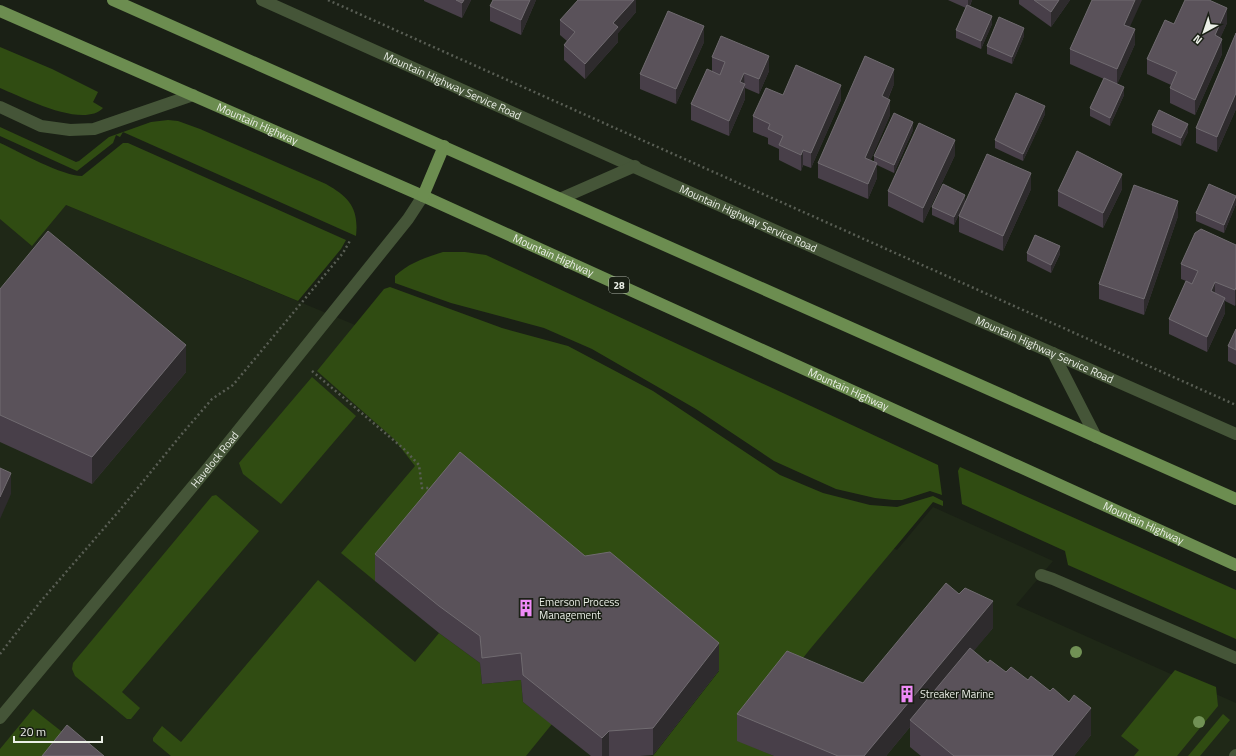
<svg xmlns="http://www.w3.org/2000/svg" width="1236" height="756" viewBox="0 0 1236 756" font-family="'Titillium Web',sans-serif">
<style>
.built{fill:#1f2817}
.green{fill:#304c12}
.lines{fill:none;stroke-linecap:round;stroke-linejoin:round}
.path{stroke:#595e54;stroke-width:2.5;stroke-dasharray:2 3;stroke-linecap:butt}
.minor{stroke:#455538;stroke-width:12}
.major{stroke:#6c8d50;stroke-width:12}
.tree{fill:#719155}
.wall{fill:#483f49}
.shaded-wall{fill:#2e2b2d}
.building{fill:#5a525a;stroke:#706b70}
.labels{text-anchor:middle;stroke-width:3;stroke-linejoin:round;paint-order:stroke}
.shield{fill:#1a2015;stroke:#acb1a8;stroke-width:1}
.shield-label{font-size:10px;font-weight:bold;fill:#ebefe7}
.street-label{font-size:11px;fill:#ebefe7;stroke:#1a2015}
.poi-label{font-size:11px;fill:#ebefe7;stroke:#1a2015;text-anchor:start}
</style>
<rect width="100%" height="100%" fill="#1a2015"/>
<path class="built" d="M0,143l16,7 6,19 44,36 831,345 36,-43 120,54 -37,44 220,98v53h-1236z"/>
<g class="green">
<path d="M0,47l52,22 46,23 -5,10 10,6c-20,21 -81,-11 -103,-20z"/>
<path d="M168,120l10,1 22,8 126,55c23,13 33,24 30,52l-233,-104 -3,5 -4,-2 -3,8 -36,28 -77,-35v-9l76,35 3,-1 30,-24 42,-15z"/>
<path d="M0,143c20,9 62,33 82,33l41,-33h5l218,97 -5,9 -43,52 -232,-96 -34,41 -32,-27z"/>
<path d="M443,252h22l21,3 452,210 4,30 -12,-4 -28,9h-9l-18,-2 -39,-9 -62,-28 -78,-52 -104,-60 -48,-21 -93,-25 -56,-20v-7c14,-13 29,-18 48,-24z"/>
<path d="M390,287l112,41 66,18 85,45 127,84 43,18 47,12 27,2 36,-11 10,5v5l-10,-4 -122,146 -74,92 37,16h-121l66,-85 -269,-180 -75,90 -34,-28 74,-87 -21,-27 -77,-68 67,-82z"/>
<path d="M312,377l44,39 -75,88 -38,-30 -4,-11z"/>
<path d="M960,467l276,123v49l-168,-74 -3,-14 -103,-47 -4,-33z"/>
<path d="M216,495l43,36 -137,161 18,16 -9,11h-4l-52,-43 -3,-7 1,-6 139,-167z"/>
<path d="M318,580l97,82 24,-29 41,30 2,21 39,-4 2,22 29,22 -26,32h-355l-18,-15v-3l9,-12 19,16z"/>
<path d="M1175,670l41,17 2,19 -41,50h-43l5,-6 -18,-14z"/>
<path d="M33,709l42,33 -11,14h-64v-7z"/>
<path d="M1223,714l7,6 -30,36h-12z"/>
</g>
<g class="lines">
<g class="path">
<path d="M328,0l908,405"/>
<path d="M312,371l92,78 15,16 3,23h11"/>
<path d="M0,654l41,-53 78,-90 62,-76 31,-36 21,-14 110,-132 8,-14"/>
</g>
<g class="minor">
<path id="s1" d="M262,0l512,230 462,204"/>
<path d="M0,107l41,19 29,4 24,-1 99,-34"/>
<path d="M562,198l73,-32"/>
<path d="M1053,353l43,84"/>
<path d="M1041,575l12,4 183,79"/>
<path id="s2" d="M0,718l208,-250 200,-249 15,-23"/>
<path d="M1235,756l1,-1"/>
</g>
<g class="major">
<path d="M113,0l1123,499"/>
<path id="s3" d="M0,11l423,185 813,369"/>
<path d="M423,196l21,-50"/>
</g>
</g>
<g class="tree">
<circle cx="1076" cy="652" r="6"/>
<circle cx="1199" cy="722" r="6"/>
</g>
<g class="wall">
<path d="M424,0h47l-9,18 -38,-17z"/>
<path d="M493,0h43l-15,35 -31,-14v-15z"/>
<path d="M636,0v12l-18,21v9l-33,37 -21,-19v-15l3,-4 -7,-6v-15z"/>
<path d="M948,0h24l-2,6 22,18 -11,25 -25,-11v-8l10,-22z"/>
<path d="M1019,0h51l-19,27 -32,-23z"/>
<path d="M1227,23l-7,15 2,16 -27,61 -25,-12v-15l1,-3 -24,-11v-15l27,-35z"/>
<path d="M1130,27l5,17 -18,40 7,11 -14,31 -20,-10v-8l14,-29 -34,-15v-15z"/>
<path d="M1236,33v76l-19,43 -21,-9v-15z"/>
<path d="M1024,36l-12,28 -25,-10v-8z"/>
<path d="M704,42l-28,62 -36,-15v-15z"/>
<path d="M712,57l57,14 -10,23 -14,-6v11l-16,37 -38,-16v-16l21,-33z"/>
<path d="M894,84l-6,15 2,16 -20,46 4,1v-6l39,-26 -19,43 -17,-8v13l-9,21 -50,-21v-15z"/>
<path d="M783,95l58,5 -30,68 -8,-3 -2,6 -22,-11v-11l-11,-5v-6l-15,-6v-16z"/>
<path d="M1045,114l-22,47 -28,-13v-8z"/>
<path d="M1152,125l36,7 -7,14 -29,-13z"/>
<path d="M955,155l-32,68 -35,-17v-15z"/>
<path d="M1031,189l-28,62 -44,-19v-16z"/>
<path d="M1122,189l-19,39 -45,-22v-15z"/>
<path d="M1236,196v8l-12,29 -28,-12v-8z"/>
<path d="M965,202l-11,23 -22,-10v-8z"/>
<path d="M1178,216l-34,99 -45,-16v-15z"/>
<path d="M1236,245v58l-1,3 -10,-5v12l-18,39 -38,-18v-15l17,-38 -5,-2v-15z"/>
<path d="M1027,253l33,1 -9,19 -24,-12z"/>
<path d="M0,289l186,83 -94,112 -92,-42z"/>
<path d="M1236,329v36l-8,-4v-15z"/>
<path d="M375,554l344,116 -66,85 -13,1h-49l-68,-54 -2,-22 -39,4 -2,-21 -41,-30 -64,-52z"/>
<path d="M993,628l-20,23 15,12 18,9 85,63 -17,21h-153l-11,-9v-20l-24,29h-112l-37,-15v-27l126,-31z"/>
</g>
<g class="shaded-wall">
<path d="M464,0h7l-9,18v-15z"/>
<path d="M530,0h6l-15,35v-15z"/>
<path d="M634,0h2v12l-18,21v9l-33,37v-15l28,-41z"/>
<path d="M968,0h4l-4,9z"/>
<path d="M1059,0h11l-19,27v-15z"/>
<path d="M1135,0h7l-18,40v-15z"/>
<path d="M1227,8v15l-12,27v-15z"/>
<path d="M992,16v8l-11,25v-8z"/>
<path d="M704,26v16l-28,62v-15z"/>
<path d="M1024,28v8l-12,28v-7z"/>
<path d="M1135,29v15l-18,41v-16z"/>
<path d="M1222,39v15l-27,61v-15z"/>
<path d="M769,56v15l-10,23v-15z"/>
<path d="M894,69v15l-12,28v-16z"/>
<path d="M744,73l1,26 -16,37v-15l11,-39z"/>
<path d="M841,85v15l-30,68v-15z"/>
<path d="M1124,87v8l-14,31v-8z"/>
<path d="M1236,93v16l-19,43v-15z"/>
<path d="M890,100v15l-25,59v-16z"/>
<path d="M1045,106v8l-22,47v-7z"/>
<path d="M913,122v8l-19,43v-8z"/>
<path d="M1188,124v8l-7,14v-8z"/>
<path d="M955,140v15l-32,68v-15z"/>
<path d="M803,150v15l-2,6v-16z"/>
<path d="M877,163v15l-9,21v-15z"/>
<path d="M1031,173v16l-28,62v-15z"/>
<path d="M1122,174v15l-19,39v-15z"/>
<path d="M965,195v7l-11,23v-8z"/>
<path d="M1236,196v8l-12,29v-8z"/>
<path d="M1178,201v15l-34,99v-16z"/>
<path d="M1060,246v8l-9,19v-8z"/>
<path d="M1215,282v15l-4,-6z"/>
<path d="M1236,287v16l-1,3v-16z"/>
<path d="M1225,298v15l-18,39v-15z"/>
<path d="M186,345v27l-94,112v-27z"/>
<path d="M11,473v21l-11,25v-22z"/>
<path d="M993,601v27l-79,95 -4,-3v7l-24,29h-22z"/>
<path d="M719,643v27l-66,85v-27z"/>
<path d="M1091,708v27l-17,21h-22z"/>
<path d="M609,731v25h-7v-18z"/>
</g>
<g class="building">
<path d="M456,0h8l-2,3z"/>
<path d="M493,0h37l-9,20 -31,-14z"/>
<path d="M578,0h56l-21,23 5,4 -33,37 -21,-19 11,-13 -15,-12z"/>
<path d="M1034,0h25l-8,12z"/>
<path d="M1092,0h43l-11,25 11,4 -18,40 -47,-20z"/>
<path d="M1185,0h24l18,8 -12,27 7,4 -27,61 -25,-12 7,-16 -30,-13 18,-39 9,4z"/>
<path d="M967,5l25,11 -11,25 -25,-11z"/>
<path d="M668,11l36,15 -28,63 -36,-15z"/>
<path d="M999,17l25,11 -12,29 -25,-11z"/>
<path d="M1236,33v60l-19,44 -21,-9z"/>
<path d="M721,36l48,20 -10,23 -15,-6 -4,9 5,2 -16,37 -38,-17 16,-35 13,6 5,-13 -13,-5z"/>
<path d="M865,56l29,13 -12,27 8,4 -25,58 12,5 -9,21 -50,-21z"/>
<path d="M796,65l45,20 -30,68 -8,-3 -2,5 -22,-10 4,-9 -15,-7 2,-5 -17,-8 13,-28 17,7z"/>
<path d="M1104,78l20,9 -14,31 -20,-10z"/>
<path d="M1016,93l29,13 -22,48 -28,-14z"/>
<path d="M1159,110l29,14 -7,14 -29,-13z"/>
<path d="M894,113l19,9 -19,43 -20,-9z"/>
<path d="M919,123l36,17 -32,68 -35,-17z"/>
<path d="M1077,151l45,23 -19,39 -45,-22z"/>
<path d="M987,154l44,19 -28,63 -44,-20z"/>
<path d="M943,184l22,11 -11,22 -22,-10z"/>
<path d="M1209,184l27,12 -12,29 -28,-12z"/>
<path d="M1134,185l44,16 -34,98 -45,-15z"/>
<path d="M1201,229l35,16v42l-1,3 -20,-8 -4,9 14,7 -18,39 -38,-18 17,-38 6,3 6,-13 -17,-7 14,-31z"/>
<path d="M48,231l138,114 -94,112 -92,-42v-126z"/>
<path d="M1035,235l25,11 -9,19 -24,-12z"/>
<path d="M1236,329v21l-8,-4z"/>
<path d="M460,452l125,104 25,-4 109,91 -66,85 -44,3 -7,7 -79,-63 -2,-22 -39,5 -2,-22 -41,-30 -64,-52z"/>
<path d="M0,468l11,5 -11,24z"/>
<path d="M946,583l13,11 6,-6 28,13 -129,155h-26l-101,-42 50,-63 76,32z"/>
<path d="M970,648l18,15 2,-3 16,12 5,-5 17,13 3,-4 19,15 3,-3 16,14 5,-7 17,13 -39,48h-98l-44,-36z"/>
<path d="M67,725l37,31h-62z"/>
</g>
<defs>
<g id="building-bare" transform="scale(1.38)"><path d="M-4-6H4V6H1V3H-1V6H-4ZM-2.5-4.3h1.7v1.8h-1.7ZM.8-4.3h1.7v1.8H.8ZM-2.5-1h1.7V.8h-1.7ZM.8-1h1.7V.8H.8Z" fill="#ef8bf7" stroke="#1a2015" stroke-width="2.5" paint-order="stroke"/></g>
</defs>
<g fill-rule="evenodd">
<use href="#building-bare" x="526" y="608"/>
<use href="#building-bare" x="907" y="694"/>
</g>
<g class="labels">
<rect class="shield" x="609" y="277" width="20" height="16" rx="3"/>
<g class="shield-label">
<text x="619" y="289">28</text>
</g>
<g class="street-label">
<text dy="4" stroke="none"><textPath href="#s1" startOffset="209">Mountain Highway Service Road</textPath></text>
<text dy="4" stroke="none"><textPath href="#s3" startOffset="281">Mountain Highway</textPath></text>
<text dy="4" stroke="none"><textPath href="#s1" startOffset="533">Mountain Highway Service Road</textPath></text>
<text dy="4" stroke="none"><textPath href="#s3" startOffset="605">Mountain Highway</textPath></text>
<text dy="4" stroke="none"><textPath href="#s1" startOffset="857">Mountain Highway Service Road</textPath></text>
<text dy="4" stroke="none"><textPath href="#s3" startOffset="929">Mountain Highway</textPath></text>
<text dy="4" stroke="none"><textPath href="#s2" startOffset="336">Havelock Road</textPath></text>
<text dy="4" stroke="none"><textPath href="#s3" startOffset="1253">Mountain Highway</textPath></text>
</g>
<g class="poi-label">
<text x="539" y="606">Emerson Process<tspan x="539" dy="13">Management</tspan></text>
<text x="920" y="698">Streaker Marine</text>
</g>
</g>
<g transform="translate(1204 32) rotate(220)" stroke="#1a2015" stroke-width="3" paint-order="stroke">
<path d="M0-3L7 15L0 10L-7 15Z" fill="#ebefe7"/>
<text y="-6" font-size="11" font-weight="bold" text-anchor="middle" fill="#ebefe7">N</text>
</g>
<path d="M14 736v6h88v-6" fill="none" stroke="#ebefe7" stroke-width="2"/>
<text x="20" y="736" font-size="12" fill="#ebefe7" stroke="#1a2015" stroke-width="3" paint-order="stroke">20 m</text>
</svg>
